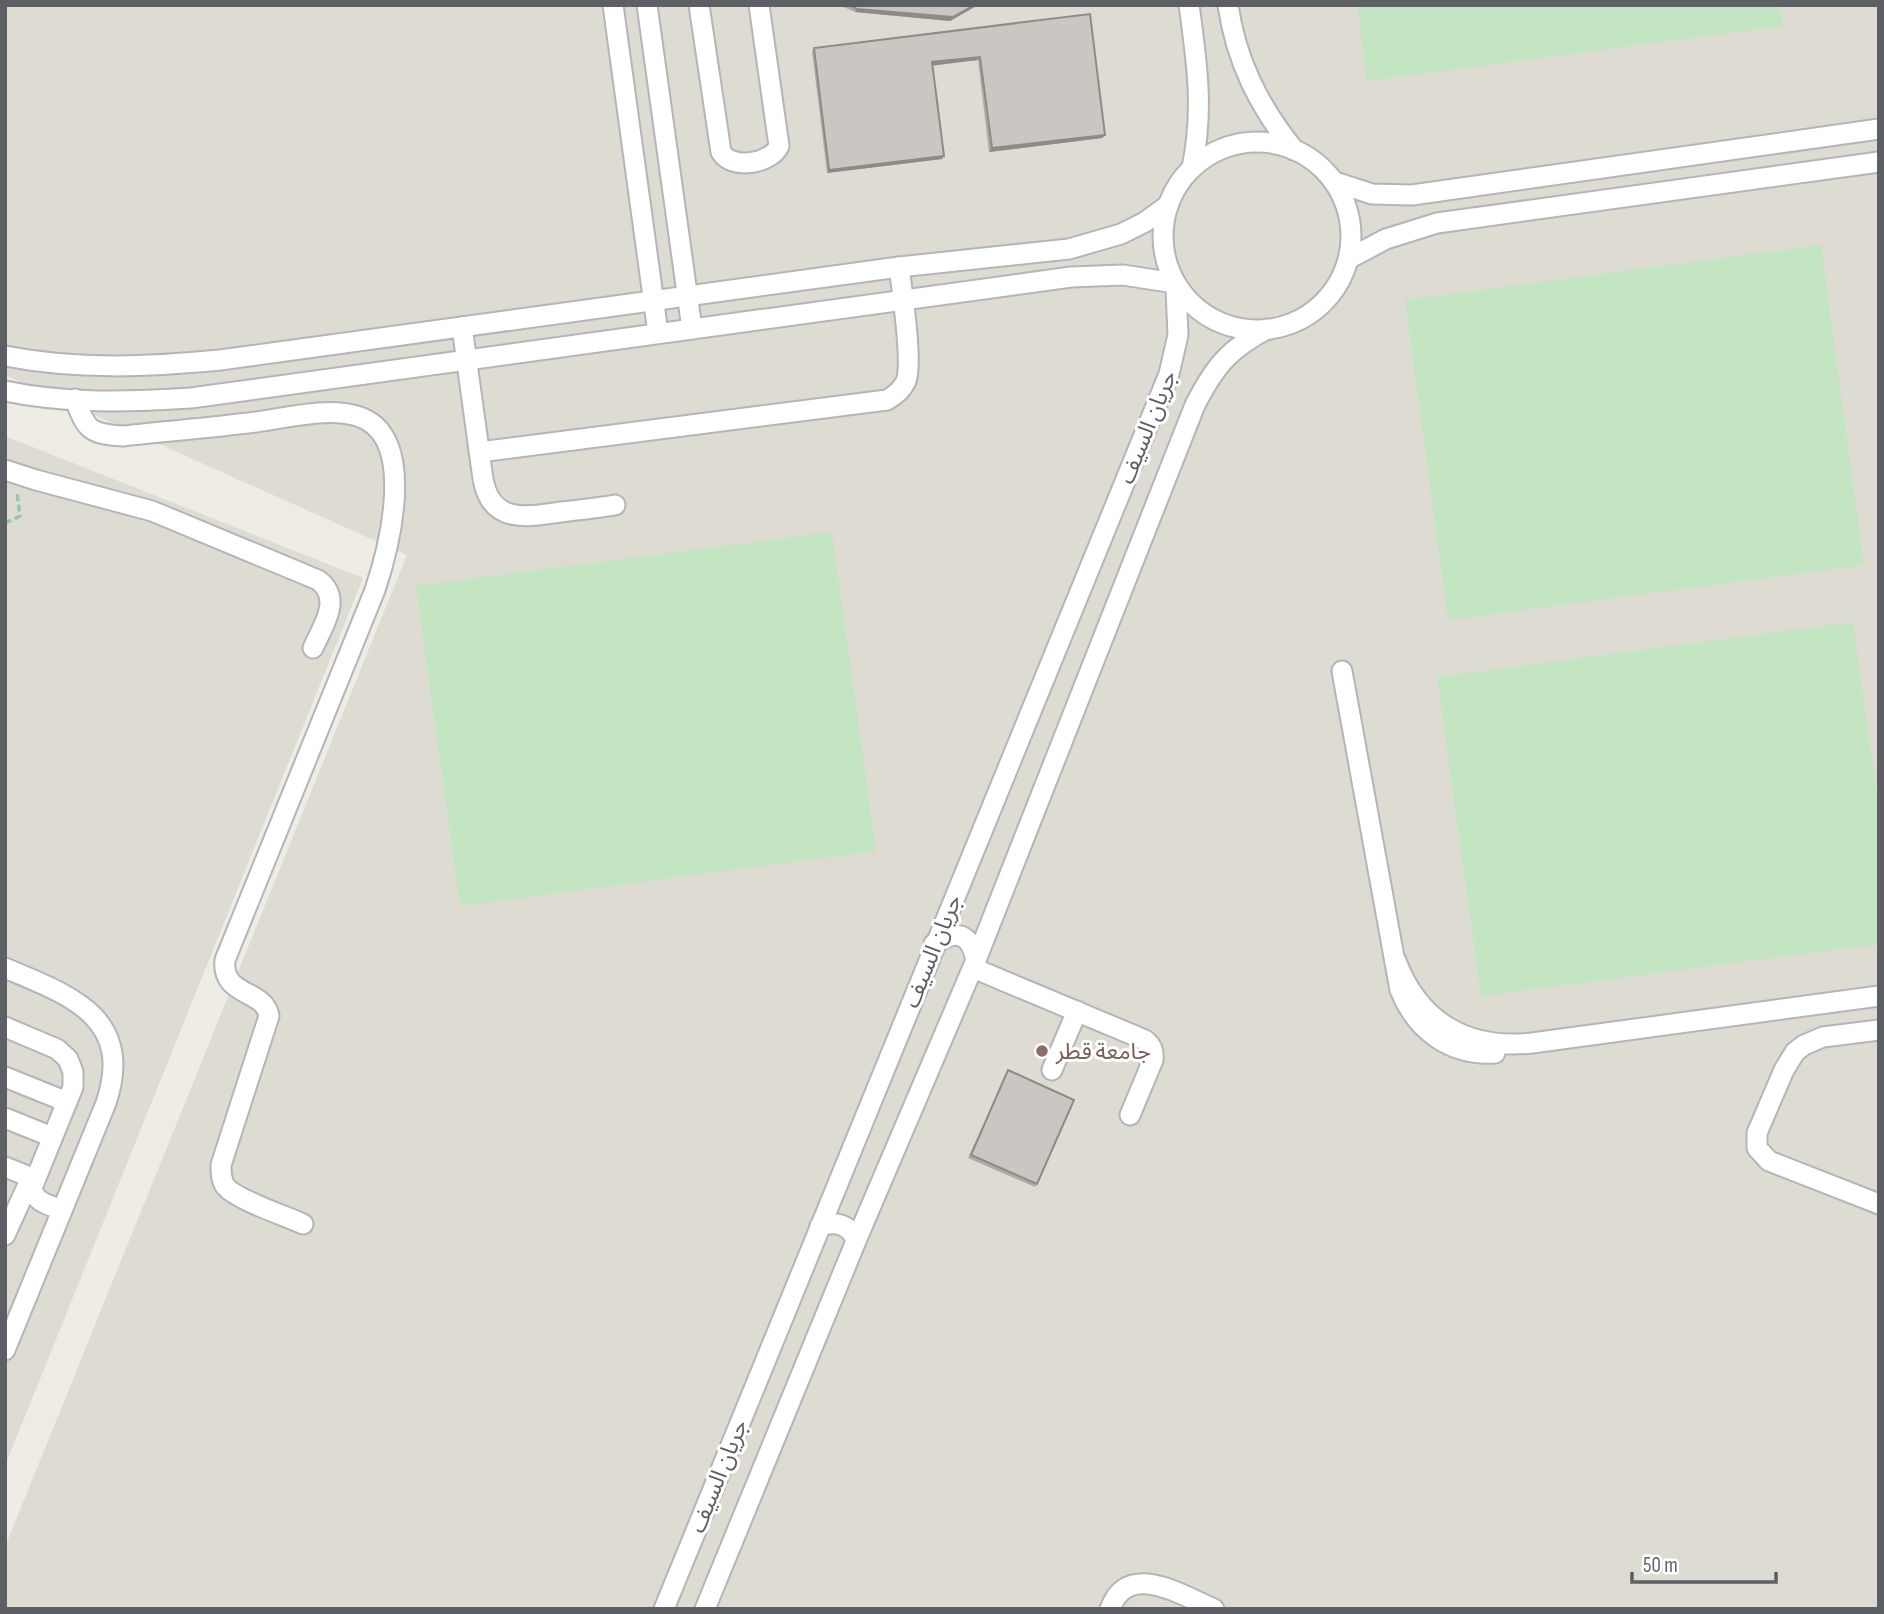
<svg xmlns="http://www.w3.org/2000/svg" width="1884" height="1614" viewBox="0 0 1884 1614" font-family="'Sofia Sans Condensed','Noto Sans Arabic',sans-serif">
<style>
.education{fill:#dedbd3}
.grass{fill:#c3e5c2}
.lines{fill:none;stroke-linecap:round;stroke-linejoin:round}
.minor-casing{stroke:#b2b5b9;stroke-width:23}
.path{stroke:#9bc6a6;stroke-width:3.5;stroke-dasharray:7 3.5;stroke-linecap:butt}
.minor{stroke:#fff;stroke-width:19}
.wall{fill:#aeaaa7}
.shaded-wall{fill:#8d8b88}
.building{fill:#cac6c2;stroke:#8d8b88;stroke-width:2}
.education-dot{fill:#8d6e63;stroke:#fff;stroke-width:2.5}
.labels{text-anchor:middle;stroke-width:6;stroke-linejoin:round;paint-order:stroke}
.street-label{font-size:23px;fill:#5c6065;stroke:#fff}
.education-label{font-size:23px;fill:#785e54;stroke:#fff;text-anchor:start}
</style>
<rect width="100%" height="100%" fill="#eeece5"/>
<g class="education">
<path d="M5,5h1874v1604h-1874v-62l402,-992 -402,-180z"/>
<path d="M5,436l358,142 -358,888z"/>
</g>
<g class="grass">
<path d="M1357,5h423l3,21 -416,55z"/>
<path d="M1821,245l43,320 -416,55 -43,-320z"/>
<path d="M832,532l44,319 -416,55 -44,-320z"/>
<path d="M1853,622l26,188v134l-398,52 -44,-319z"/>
</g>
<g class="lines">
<g class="minor-casing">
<g id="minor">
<path d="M613,5l45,328"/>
<path d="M647,5l45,324"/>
<path d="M699,5l22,147c10,18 50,12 58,-6l-20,-141"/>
<path d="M1189,5c8,58 15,105 3,163"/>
<path d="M1228,5c8,56 31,101 66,145"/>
<circle cx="1257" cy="236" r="94"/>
<path d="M1335,182l37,12 40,1 467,-66"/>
<path d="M1350,258l36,-19 51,-16 442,-61"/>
<path d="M462,327l21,152c8,45 43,38 78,33 18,-2 36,-4 54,-7"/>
<path d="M5,356c73,14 142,11 215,4l679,-93 170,-18 52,-15 24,-12 22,-16"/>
<path d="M5,391c61,13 124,11 186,7l880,-121 52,-2 52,8"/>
<path d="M75,399c11,31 15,35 48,37 44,-5 89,-8 133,-14 31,-4 70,-15 101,-6 62,18 32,132 18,174l-150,370c-4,37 40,29 44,56l-48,149c0,7 0,16 5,22 11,13 60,29 77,37"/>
<path d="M479,452l408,-52c9,-5 15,-10 19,-19 7,-18 -4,-91 -7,-114"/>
<path d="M5,470l31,10 116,31 166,69c25,18 5,46 -5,68"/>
<path d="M1342,671l58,319c16,40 50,66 95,63"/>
<path d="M934,944c23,-15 36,-11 42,16"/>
<path d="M1396,961c23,61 71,89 136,82l347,-47"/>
<path d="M5,968c64,27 130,49 101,135l-101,247"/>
<path d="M973,968l172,72c7,6 9,11 8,20l-23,55"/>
<path d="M5,1027l52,22 11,10 5,13v15l-41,101c3,15 18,17 30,22"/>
<path d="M1879,1030l-56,7 -19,8 -9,7 -11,18 -27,63v15l12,13 110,43"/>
<path d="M1052,1070l25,-59"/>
<path d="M5,1077l62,25"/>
<path d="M5,1118l47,19"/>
<path d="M5,1167l30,12"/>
<path d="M820,1226c16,-5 30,-2 36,15"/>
<path d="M5,1235l26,-57"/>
<path d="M664,1609l505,-1235 9,-39 -2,-46"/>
<path d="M705,1609l151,-368 120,-281 219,-555c20,-39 34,-56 72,-76"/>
<path d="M1110,1609c18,-49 71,-14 104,0"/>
</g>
</g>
<path class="path" d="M5,523l15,-7 -3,-23"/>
<use href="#minor" class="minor"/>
</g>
<g class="wall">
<path d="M839,5h139l-28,16 -95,-9z"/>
<path d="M1090,14l15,121 -3,3 -113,14 -11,-92 -45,5 9,94 -115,14 -15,-122 2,-3z"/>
<path d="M1008,1070l29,114 -2,3 -67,-29z"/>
</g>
<g class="shaded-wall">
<path d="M978,5l-28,16 -95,-9 2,-3z"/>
<path d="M980,57l-2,3 -48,6 2,-4z"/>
<path d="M1105,135l-3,3 -113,14 3,-4z"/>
<path d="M944,156l-2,3 -115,14 2,-3z"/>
</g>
<g class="building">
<path d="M849,5h125l-21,12 -96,-8z"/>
<path d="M1090,14l15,121 -113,13 -12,-91 -48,5 12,94 -115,14 -15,-122z"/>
<path d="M1008,1070l66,30 -37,84 -66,-29z"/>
</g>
<circle class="education-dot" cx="1042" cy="1051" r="7"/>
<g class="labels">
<g class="street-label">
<text transform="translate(1147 427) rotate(-68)" y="8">جريان السيف</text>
<text transform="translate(932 951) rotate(-68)" y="8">جريان السيف</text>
<text transform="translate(718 1476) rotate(-68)" y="8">جريان السيف</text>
</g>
<g class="education-label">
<text x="1056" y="1059">جامعة قطر</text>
</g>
</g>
<rect width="1884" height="1614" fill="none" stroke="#5c6065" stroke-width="14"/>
<path d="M1632 1572v10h144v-10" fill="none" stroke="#5c6065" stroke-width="3.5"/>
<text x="1643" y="1572" font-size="21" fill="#5c6065" stroke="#ffffff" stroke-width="5" paint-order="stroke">50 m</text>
</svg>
